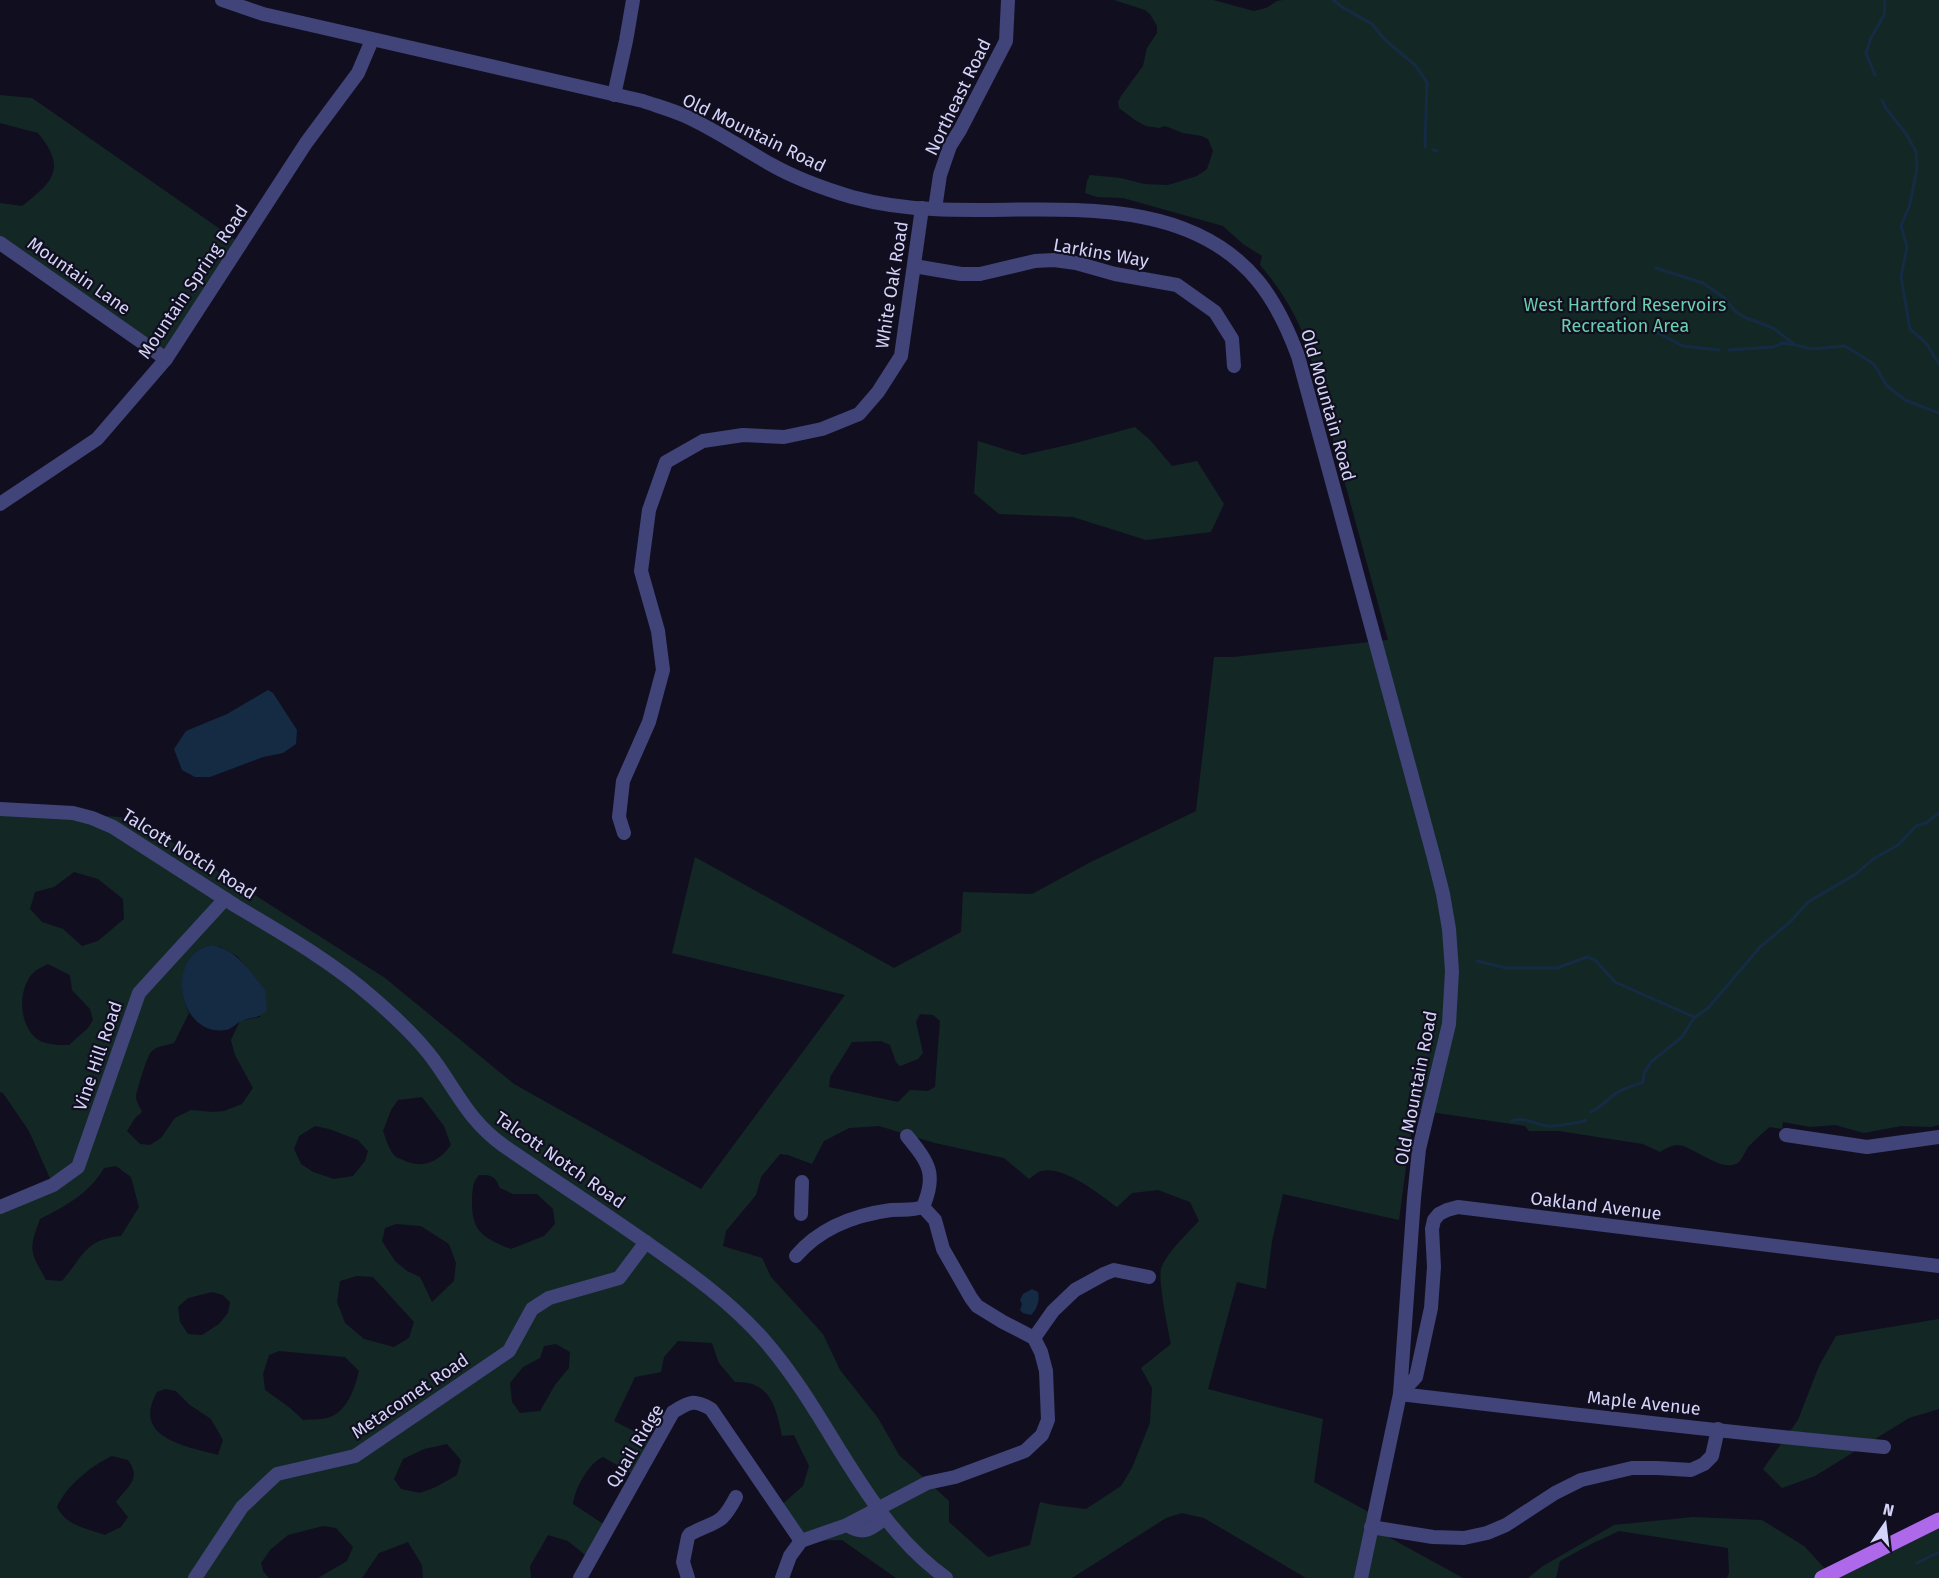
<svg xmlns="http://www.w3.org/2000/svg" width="1939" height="1578" viewBox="0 0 1939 1578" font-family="'Fira Sans',sans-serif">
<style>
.green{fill:#132825;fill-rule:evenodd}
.water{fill:#152b43}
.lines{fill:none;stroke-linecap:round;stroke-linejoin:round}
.stream{stroke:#152b43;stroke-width:3}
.minor{stroke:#414478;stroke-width:14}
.major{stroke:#ad69ea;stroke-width:15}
.labels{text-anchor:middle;stroke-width:4.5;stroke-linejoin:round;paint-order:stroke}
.street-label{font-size:18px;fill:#d4d3f9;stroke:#110f1f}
.park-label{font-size:18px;fill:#69cfac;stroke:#110f1f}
</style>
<rect width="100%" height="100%" fill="#110f1f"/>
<g class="green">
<path d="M1114,0h99l41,11 12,-3 11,-7 6,-1h656v1125l-8,2 -30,-1 -37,7 -29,-8 -25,2 -27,-5 -1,7 -12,-2c-7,5 -15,13 -21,19 -4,5 -6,12 -10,16 -16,13 -46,-17 -62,-17 -6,0 -12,4 -17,7l-17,-8 -84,-13h-30l-4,-5 -108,-16 -8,34 -10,76 -116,-26 -11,47 -6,48 -29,-7 -29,107 115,30 -9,63 60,33 -2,13 91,50h-157l-102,-60 -22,-5 -16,5 -94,60h-176l-54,-38 -41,1 -23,-33 25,-22 6,-20 -15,-31 -12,1c-6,-29 -11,-55 -47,-54l-16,-19 -7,-20 -34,-2 -14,16 -3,15 -26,5 -21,44 41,21 -19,34 -33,-19c-14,5 -29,33 -30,47l35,23 -18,32 -22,-18 -20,-6 -18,31 1,12h-108l-1,-13 -14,-23 -29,11 -17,25h-44l29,-17 6,-14 -17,-19 -13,-2 -35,9 -17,14 -10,14 2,8 6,7h-269v-371l53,-22 -24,-54 -26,-38 -3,-1v-283l134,9 251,160 129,106 187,105 144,-194 -173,-42 23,-96 199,111 67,-36 2,-40 69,2 57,-31 107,-52 18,-154h20l154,-17 -82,-299c-11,-29 -26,-53 -46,-76l2,-9 -19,-12 -20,-18 -100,-28 -26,-1 -12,-4 2,-12 3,-6 31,3 23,6 24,1 29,-9 10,-7 6,-18 -5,-12 -6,-3 -19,-3 -18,-7 -6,2 -13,-2 -11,-6 -16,-12 -1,-6 3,-6 22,-30 4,-18 10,-15v-7l-7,-12 -5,-4zM74,872l24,7 25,20 1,20 -26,22 -16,5 -19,-17 -21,-7 -12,-13 5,-17 19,-5zM212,945l9,2 16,9 21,25 2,36 -20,4 -9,19 4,15 18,33 -11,16 -18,7 -11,1 -22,-2 -16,8 -14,20 -11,7 -10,-1 -13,-13 8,-13 7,-6c-2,-4 -5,-9 -6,-14 0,-6 11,-42 15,-46 5,-6 16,-7 23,-9l15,-30c-13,-25 -8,-62 23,-68zM48,964l22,11 2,15 18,19 3,11 -5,8 -19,17c-10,0 -24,0 -32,-6 -19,-15 -20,-52 -2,-68 4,-3 9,-5 13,-7zM920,1014l13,1 7,6 -5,66 -7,4 -18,-1 -12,12 -69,-15 1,-10 22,-35 29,-1 9,4 6,17 4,4 18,-7 5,-6 -7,-31zM422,1097l22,29 7,19c-12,16 -26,24 -46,16 -3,-2 -6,-2 -9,-4 -7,-6 -10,-18 -13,-26l8,-21 7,-10zM315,1126l14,3 29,11 10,11 -3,10 -12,15 -19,3 -21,-7 -12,-8 -7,-15 5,-13zM879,1126l56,17 69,15 25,21c3,-2 8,-7 12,-8 23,-6 58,23 76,36l15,-14 26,-3 32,12 9,19c-12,13 -32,31 -38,48 -3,11 7,61 10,75l-30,24 11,20 -2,35 -18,45 -11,18 -35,23 -33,-4 -13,-3 -10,43 -42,12 -39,-35v-21l-50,-46 -21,-37 -38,-48 -17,-36 -52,-57 -9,-19 -39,-12 3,-15 30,-36 5,-18 19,-23 8,1 24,9 12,-23 25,-13zM116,1166l15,11 8,30 -18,29c-36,3 -38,21 -59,45l-16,-1c-16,-29 -18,-29 -6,-61 25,-13 49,-25 64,-51zM479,1175c13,0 16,1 21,13l13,6h24l16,15 2,15 -11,12 -33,13c-30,-12 -40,-18 -39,-52 1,-9 0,-14 7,-22zM396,1224l25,2 28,18 7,19 -2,18 -22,21 -12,-25 -13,-6 -12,-10 -13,-20 3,-13zM357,1276l16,1 41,45 -5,16 -15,9 -30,-8 -19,-16 -8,-21 3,-21zM212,1292l11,3 7,7 -2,11 -9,11 -17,11 -14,-1 -8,-12 -2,-15 10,-9zM556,1344l14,8 -1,16 -14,17 -15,26 -20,2 -8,-11 -2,-19 13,-16 17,-9 4,-12zM279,1351l66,6 14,14c-4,17 -12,42 -32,47 -7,2 -17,1 -24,2l-13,-12 -25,-18 -2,-16 6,-19zM165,1389l11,2 14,14 21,14 12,21 -5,15c-33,-9 -87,-17 -61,-63zM447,1444l14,16 -4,15 -21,12 -16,6 -19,-4 -7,-10 9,-20 21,-10zM112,1456l16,4c14,19 0,26 -12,42l12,15 -7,10 -16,8c-18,-6 -40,-10 -48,-28 8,-20 35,-42 55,-51z"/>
<path d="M0,95l32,3 208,145 -74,116 -166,-116v-40l22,3c32,-25 45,-38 16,-73l-38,-10z"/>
<path d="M1135,427l15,13 22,26 25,-5 27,43 -13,28 -65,8 -73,-23 -74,-3 -25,-21 4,-52 45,14 49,-11z"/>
<path d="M1939,1319v90l-30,9 -94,58 -33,12 -19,-19 35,-49 21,-54 17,-30z"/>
<path d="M1693,1517l69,3 42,26 26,28 109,-54v58h-212l2,-5 -1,-25 -109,-17 -28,13 -31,17 -4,17h-28l15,-12 71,-41z"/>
</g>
<g class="water">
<path d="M268,690l5,3 24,37 -1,14 -13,9 -20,4 -53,20h-15l-13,-7 -8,-21 12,-18 41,-17z"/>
<path d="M212,945c25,5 38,26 53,45l2,20c-10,10 -14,6 -25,11 -6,2 -10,8 -16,9 -49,7 -62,-76 -14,-85z"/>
<path d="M1032,1289l6,3c2,9 -1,17 -7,23l-8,-2 -3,-3 2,-6 -2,-4 3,-6z"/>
</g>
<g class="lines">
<g class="stream">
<path d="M1333,0l9,7 30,17 12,15 31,26 12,17 -2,65"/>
<path d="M1875,75l-9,-22 5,-15 13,-23 1,-15"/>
<path d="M1882,100l3,7 22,28 9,17 1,16 -7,36 -9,22 6,21 -6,30 9,52 16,14 13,21"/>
<path d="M1433,150l4,1"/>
<path d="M1656,268l47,15 20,14 13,15 8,5 29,11 22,17 17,4 33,-3 29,18 13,22 18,14 34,13"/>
<path d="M1639,325l4,2"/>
<path d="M1654,331l29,15 36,4"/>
<path d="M1729,350l44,-3 10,-4 12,2"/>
<path d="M1477,961l29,7h51l30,-11 8,3 20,22 79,35"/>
<path d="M1591,1112c11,-6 15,-11 24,-18 8,-6 19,-8 28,-12l1,-9 7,-11 31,-25 12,-19 14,-10 52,-61 30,-25 18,-20 48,-28 17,-15 25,-14 18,-19 10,-3 13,-10"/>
<path d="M1512,1121c13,-5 23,4 36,5 3,1 35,-4 38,-6"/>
<path d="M1917,1563l22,-11"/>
</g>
<g class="minor">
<path d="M222,0l41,14 380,87c14,5 29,9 42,15 31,14 58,33 87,49 25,14 53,24 80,32 26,7 54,11 81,12 106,6 248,-22 325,72 18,22 30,48 40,75l136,502 9,36 6,35 3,42 -3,53 -30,125 -5,49 -14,196 -39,184"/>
<path d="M614,95l12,-54 7,-41"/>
<path d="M935,209l5,-34 10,-29 10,-16 46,-89 2,-41"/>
<path d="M0,243l166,116"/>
<path d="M914,266l47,8h19l55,-13 19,-1 22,3 39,11 62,11 38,27 17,27 2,27"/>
<path d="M0,504l97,-65 69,-80 140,-216 52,-70 14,-33"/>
<path d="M0,809l73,4 19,5 21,9c41,26 82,53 123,79 47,28 95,55 136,91 22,19 44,39 61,62 25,34 35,61 71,87 48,33 96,64 143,97 43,30 84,59 118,98 66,76 98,177 181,237"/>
<path d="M624,833l-5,-16 4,-36 26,-59 14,-52 -5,-39 -17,-60 8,-61 17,-48 37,-21 40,-6 41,2 38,-8 37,-15 19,-22 23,-36 21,-148"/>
<path d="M1786,1135l81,12 72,-10"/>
<path d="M907,1136c22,27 30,38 16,71"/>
<path d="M0,1207l53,-22 25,-18 61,-174 86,-94"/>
<path d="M801,1214l1,-32"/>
<path d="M796,1256c24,-28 58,-41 95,-46 11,-1 21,1 32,-3"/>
<path d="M1034,1338l19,-27 22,-21 29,-16 10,-4 35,7"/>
<path d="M1400,1394l16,-17 15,-69 3,-41 -2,-38 2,-9 5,-6 8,-4 11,-3 481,59"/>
<path d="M1400,1394c161,19 323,38 484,53"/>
<path d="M847,1525c18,11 23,4 38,-7"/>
<path d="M1371,1527l62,10 31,1 23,-5 19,-8 49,-32 26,-13 51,-12h25l34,2 13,-6 8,-8 6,-27"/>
<path d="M195,1578l47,-71 35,-33 78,-18 154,-105 23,-42 17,-11 70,-20 27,-36"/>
<path d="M580,1578l93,-166c16,-10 20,-13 38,-3l90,132"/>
<path d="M688,1578l-5,-16 5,-25 2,-3c27,-14 31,-8 46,-37"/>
<path d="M782,1578l8,-22 11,-15 46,-16 80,-42 28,-6 70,-26 17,-16 6,-15 -2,-49 -5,-19 -7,-14 -31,-16 -26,-16 -6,-8 -28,-49 -8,-29 -12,-13"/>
</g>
<path class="major" d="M1822,1578l117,-58"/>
</g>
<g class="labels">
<g class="street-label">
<text transform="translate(958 97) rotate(-64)" y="6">Northeast Road</text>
<text transform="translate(754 133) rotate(26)" y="6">Old Mountain Road</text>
<text transform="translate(1101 253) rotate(10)" y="6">Larkins Way</text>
<text transform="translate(79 276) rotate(35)" y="6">Mountain Lane</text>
<text transform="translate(193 282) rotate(-56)" y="6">Mountain Spring Road</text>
<text transform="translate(892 285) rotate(-81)" y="6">White Oak Road</text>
<text transform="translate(1328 405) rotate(74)" y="6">Old Mountain Road</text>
<text transform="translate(189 854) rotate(32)" y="6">Talcott Notch Road</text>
<text transform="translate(98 1056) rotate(-71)" y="6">Vine Hill Road</text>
<text transform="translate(1416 1088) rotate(-79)" y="6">Old Mountain Road</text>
<text transform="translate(560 1160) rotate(35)" y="6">Talcott Notch Road</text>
<text transform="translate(1596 1206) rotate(7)" y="6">Oakland Avenue</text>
<text transform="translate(410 1396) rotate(-34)" y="6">Metacomet Road</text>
<text transform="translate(1644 1403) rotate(6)" y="6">Maple Avenue</text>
<text transform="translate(635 1446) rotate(-59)" y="6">Quail Ridge</text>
</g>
<g class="park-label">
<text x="1625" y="311">West Hartford Reservoirs<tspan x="1625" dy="21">Recreation Area</tspan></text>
</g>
</g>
<g transform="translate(1885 1524) rotate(14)" stroke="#110f1f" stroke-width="4.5" paint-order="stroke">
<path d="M0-4.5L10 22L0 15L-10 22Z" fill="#d4d3f9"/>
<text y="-9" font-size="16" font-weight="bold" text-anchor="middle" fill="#d4d3f9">N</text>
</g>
</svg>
